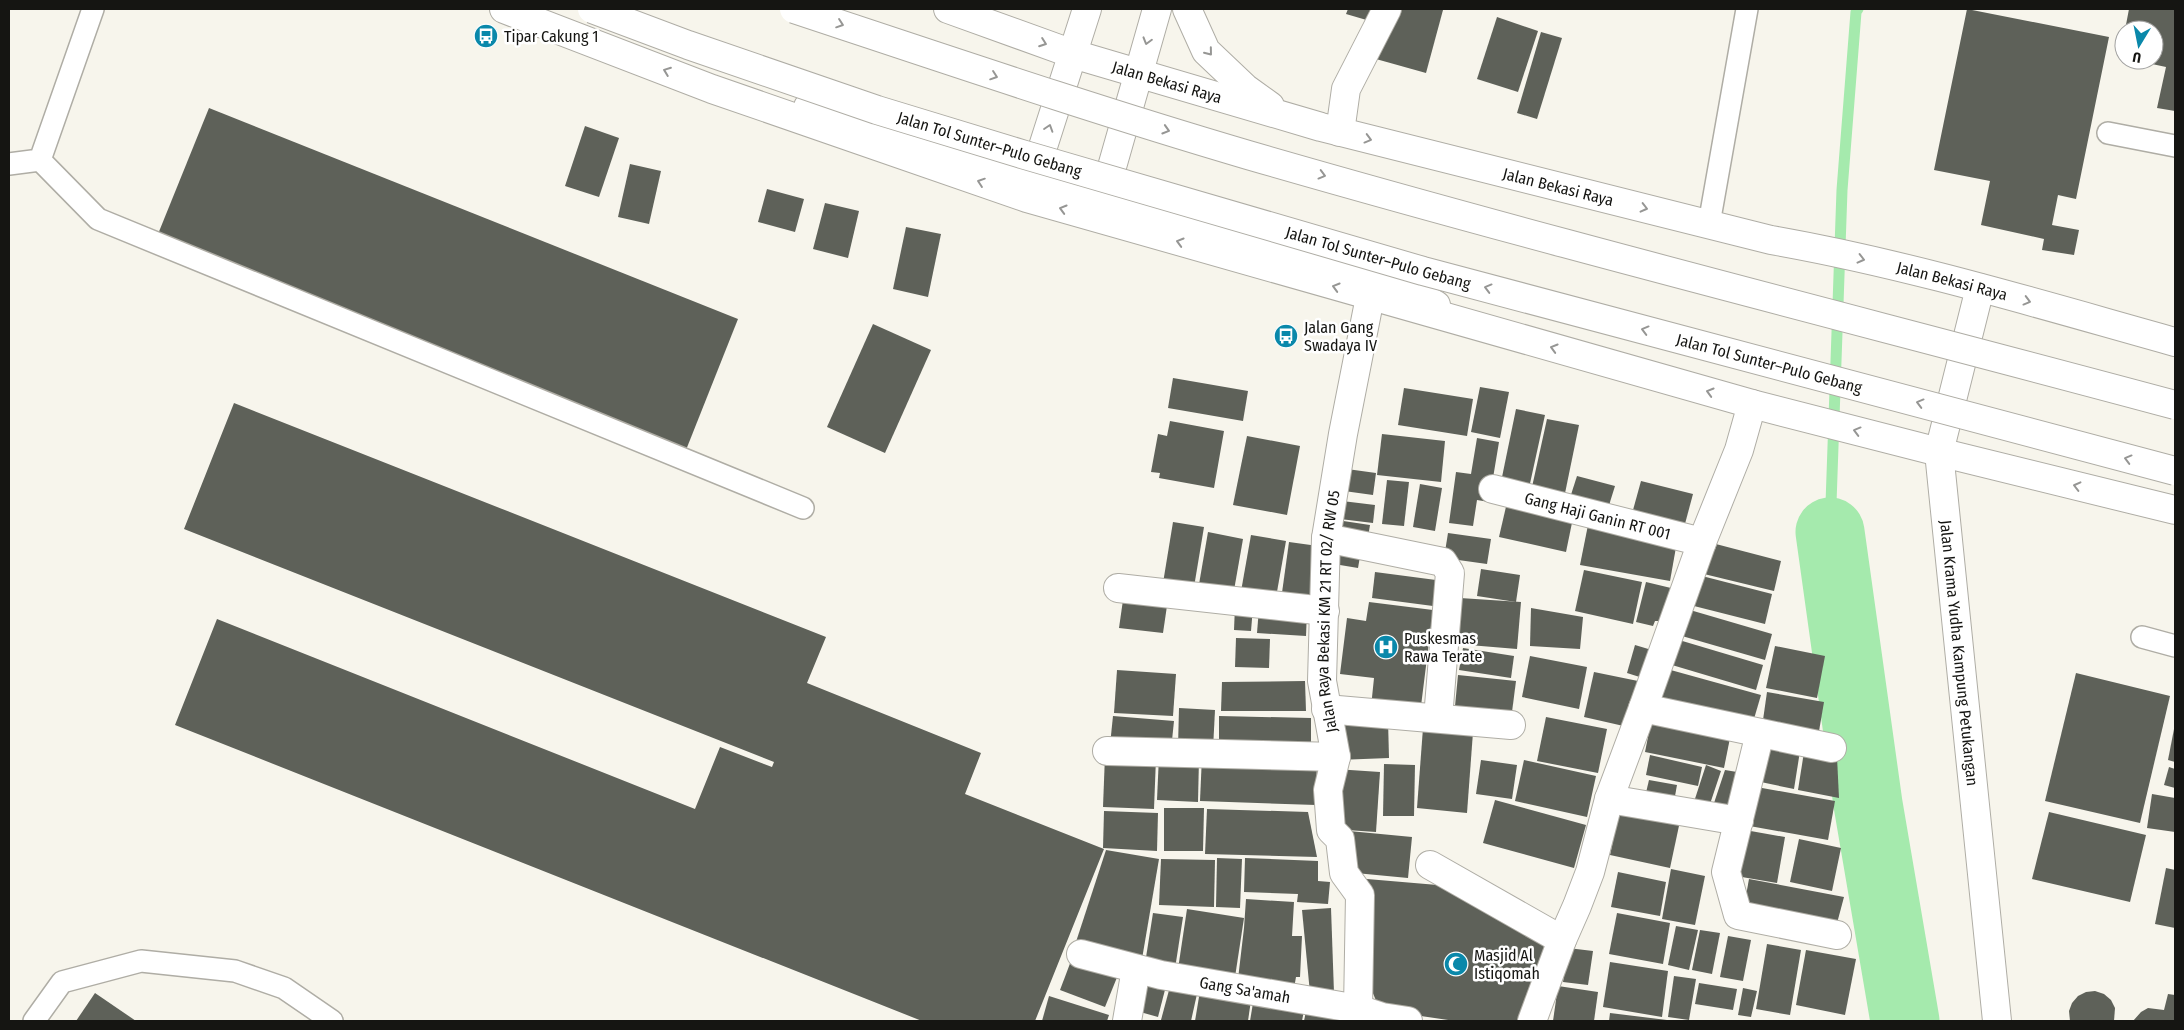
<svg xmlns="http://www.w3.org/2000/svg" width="2184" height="1030" viewBox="0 0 2184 1030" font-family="'Fira Sans Condensed',sans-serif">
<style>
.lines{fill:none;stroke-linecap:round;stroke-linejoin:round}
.stream{stroke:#a5eaad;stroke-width:11}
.river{stroke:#a5eaad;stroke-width:69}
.building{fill:#5e6159}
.service-casing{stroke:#afada5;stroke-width:24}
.minor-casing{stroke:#afada5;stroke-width:30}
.primary-casing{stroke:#afada5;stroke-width:30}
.trunk-casing{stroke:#afada5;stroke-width:30}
.service{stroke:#fff;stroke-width:21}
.minor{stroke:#fff;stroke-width:28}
.primary{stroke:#fff;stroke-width:28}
.trunk{stroke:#fff;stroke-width:28}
.motorway-bridge-casing{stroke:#afada5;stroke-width:30;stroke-linecap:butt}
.motorway-bridge{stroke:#fff;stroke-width:28}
.oneway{stroke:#969694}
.labels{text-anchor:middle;stroke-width:5;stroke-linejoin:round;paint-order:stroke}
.poi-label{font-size:16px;fill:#151512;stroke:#fff;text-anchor:start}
.street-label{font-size:16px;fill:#151512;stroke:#fff}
</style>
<rect width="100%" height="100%" fill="#f7f5ec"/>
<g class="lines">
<path class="stream" d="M1830,532l12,-342 14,-178 2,-3"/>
<path class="river" d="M1830,532l38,272 37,217"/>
</g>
<g class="building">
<path d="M1348,9h26l-4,12 -24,-7z"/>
<path d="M1390,9l53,1 -17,63 -50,-14z"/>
<path d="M1967,9l142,28 -33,162 -18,-4 -6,30 27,5 -5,25 -32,-5 2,-11 -63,-14 9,-44 -56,-11z"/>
<path d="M2129,9h46v102l-18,-3 9,-41 -28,-6 16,-1v-30h-29z"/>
<path d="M1497,17l41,14 -20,61 -41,-13z"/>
<path d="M1541,32l21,6 -25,81 -20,-6z"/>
<path d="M2123,38h1v20l-5,-1z"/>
<path d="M209,108l529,211 -52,131 -530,-211z"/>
<path d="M585,126l34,12 -20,59 -34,-11z"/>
<path d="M630,164l31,7 -12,53 -31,-7z"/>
<path d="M767,189l37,10 -9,33 -37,-10z"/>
<path d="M825,203l34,8 -11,47 -35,-9z"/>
<path d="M906,227l35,7 -13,63 -35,-8z"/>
<path d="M873,324l58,26 -46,103 -58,-26z"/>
<path d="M1173,378l75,13 -5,30 -75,-13z"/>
<path d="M1480,387l29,5 -9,46 -29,-6z"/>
<path d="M1404,388l69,11 -6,37 -69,-11z"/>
<path d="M234,403l592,234 -19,46 174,70 -16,41 139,55 -69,172h-113l-747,-296 42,-106 478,190 25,-62 52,20 2,-5 -590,-233z"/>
<path d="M1516,409l29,6 -16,73 -28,-6z"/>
<path d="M1547,419l32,6 -16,78 -33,-7z"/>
<path d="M1170,421l54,10 -10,57 -55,-10 1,-5 -9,-1 7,-38 9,2z"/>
<path d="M1382,434l63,7 -4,41 -64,-7z"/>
<path d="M1247,436l53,10 -13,69 -54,-10z"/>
<path d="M1477,438l22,4 -10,60 -12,-2 -4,26 -24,-3 7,-51 15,2z"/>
<path d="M1347,469l29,4 -3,22 -29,-4z"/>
<path d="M1577,476l38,10 -9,29 -38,-11z"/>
<path d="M1387,480l22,2 -5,44 -22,-2z"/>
<path d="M1641,481l52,13 -11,41 -52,-14z"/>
<path d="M1420,484l22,4 -7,43 -22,-4z"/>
<path d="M1508,498l66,15 -8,39 -67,-15z"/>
<path d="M1334,500l41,5 -2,18 -41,-5z"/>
<path d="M1330,519l40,6 -3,18 -39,-6z"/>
<path d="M1589,520l89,16 -8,45 -90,-16z"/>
<path d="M1173,522l31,5 -10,60 -31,-4z"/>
<path d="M1208,532l35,7 -10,57 -35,-6z"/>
<path d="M1448,533l43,6 -4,25 -43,-6z"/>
<path d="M1251,535l35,6 -11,62 -35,-6z"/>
<path d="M1331,541l31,4 -4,23 -30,-5z"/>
<path d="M1289,542l29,4 -7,59 -30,-5z"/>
<path d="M1712,543l69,18 -7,30 -70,-17z"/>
<path d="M1481,569l39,6 -4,27 -39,-6z"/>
<path d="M1584,570l58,12 -9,42 -58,-13z"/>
<path d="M1375,572l61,8 -3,26 -61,-8z"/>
<path d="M1702,576l70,18 -7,30 -71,-18z"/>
<path d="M1646,582l25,6 -7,33h-9l-2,5 -17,-4z"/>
<path d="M1124,593l44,6 -5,34 -44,-5z"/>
<path d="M1460,598l61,4 -4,47 -60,-5z"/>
<path d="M1369,602l64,8 -13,104 -49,-7 3,-29 -34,-4 7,-56 19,3z"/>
<path d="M1235,606l18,1 -2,24 -17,-1z"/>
<path d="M1259,608l48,3 -1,25 -49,-3z"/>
<path d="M1531,608l52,9 -3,32 -50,-3z"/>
<path d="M1690,610l82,24 -7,26 -83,-24z"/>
<path d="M1236,638l34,1 -1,29 -34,-1z"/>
<path d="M1679,640l84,25 -7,25 -84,-25z"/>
<path d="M1635,645l20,6 -9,28 -19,-6z"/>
<path d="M1775,646l50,10 -8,42 -51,-10z"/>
<path d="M1463,648l51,8 -3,22 -52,-8z"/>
<path d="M1530,656l57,11 -8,42 -57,-12z"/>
<path d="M1667,669l94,26 -10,34 -93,-25z"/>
<path d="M1117,670l59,4 -3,42 -59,-3z"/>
<path d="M1594,672l44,9 -10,46 -44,-10z"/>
<path d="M2076,673l94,23 -30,127 -95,-22z"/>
<path d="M1458,675l58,6 -4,31 -57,-6z"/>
<path d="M1305,681l1,30h-85l1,-29z"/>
<path d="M1767,692l57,10 -6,35 -56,-10z"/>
<path d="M1179,708l36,2 -2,39 -35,-2z"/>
<path d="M1113,716l61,5 -3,29 -61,-5z"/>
<path d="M1219,716l92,2v33l-92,-2z"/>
<path d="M1546,717l61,12 -9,44 -61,-12z"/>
<path d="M1388,720l1,38 -51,2 -1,-38z"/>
<path d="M1651,722l79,16 -6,30 -79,-16z"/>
<path d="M1423,728l50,4 -6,81 -50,-5z"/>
<path d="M2174,729h1v33l-7,-2z"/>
<path d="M1764,745l36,6 -6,38 -38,-8z"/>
<path d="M1804,752l33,5 2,41 -41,-8z"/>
<path d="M1105,755l51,3 -2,51 -51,-2z"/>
<path d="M1650,755l52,12 -4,19 -52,-11z"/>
<path d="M1159,756l40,2 -1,44 -41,-2z"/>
<path d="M1202,756l115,3 -1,46 -116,-4z"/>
<path d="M1481,760l36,5 -5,34 -36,-5z"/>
<path d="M1524,760l72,16 -9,41 -72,-16z"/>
<path d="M1384,764l31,1 -1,51h-31z"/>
<path d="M1706,765l15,6 -14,42 -15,-5z"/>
<path d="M2169,767l6,2v19l-11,-3z"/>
<path d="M1335,769l45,3 -4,60 -44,-3z"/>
<path d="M1725,770l18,3 -7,44 -25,-5z"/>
<path d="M1649,780l28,5 -4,22 -29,-6z"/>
<path d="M1751,786l84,15 -7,39 -84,-15z"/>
<path d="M2152,794l23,4v34l-28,-4z"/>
<path d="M1495,800l91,25 -12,43 -91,-25z"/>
<path d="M1164,808h40l-1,43h-39z"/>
<path d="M1620,808l60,13 -10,47 -60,-13z"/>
<path d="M1207,809l101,3 9,45 -112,-3z"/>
<path d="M1104,811l54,2 -1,38 -54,-3z"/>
<path d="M2049,812l97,23 -16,67 -98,-23z"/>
<path d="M1745,830l40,7 -8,46 -41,-7z"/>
<path d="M1349,831l63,6 -4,41 -63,-6z"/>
<path d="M1799,839l42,9 -9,43 -42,-9z"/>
<path d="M1106,850l53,9 -17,100 -68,-11z"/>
<path d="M1217,858l25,1 -2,49 -24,-1z"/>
<path d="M1245,858l73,3v20l12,1 -2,22 -31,-2 1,-8 -54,-2z"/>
<path d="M1161,859l54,1 -1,47 -55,-2z"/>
<path d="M2166,868l9,2v58l-20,-4z"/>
<path d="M1671,869l34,7 -10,49 -33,-6z"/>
<path d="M1618,872l48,10 -6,34 -49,-9z"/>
<path d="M1367,879l94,8 90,50 -31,84h-65l-75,-11 -8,-19z"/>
<path d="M1749,879l95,18 -8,30 -93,-15z"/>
<path d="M1246,899l48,3 -2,34h10l-2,41h-4l-3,17 -55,-15 6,-51z"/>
<path d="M1331,908l3,85h-24l-8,-83z"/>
<path d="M1187,909l57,9 -9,59 -57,-8z"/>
<path d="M1153,913l30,4 -9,58 -30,-5z"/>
<path d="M1617,913l53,10 -7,41 -54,-10z"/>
<path d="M1676,926l22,4 -9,40 -21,-5z"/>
<path d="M1700,930l20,3 -8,41 -20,-4z"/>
<path d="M1728,936l23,4 -8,41 -23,-4z"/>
<path d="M1767,944l34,6 -11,65 -34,-6z"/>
<path d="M1568,948l25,3 -5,34 -25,-3z"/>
<path d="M1806,950l50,9 -11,56 -49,-10z"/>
<path d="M1074,953l46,17 -15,37 -45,-17z"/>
<path d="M1610,962l58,9 -6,46 -59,-10z"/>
<path d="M1141,975l26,7 -9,35 -25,-7z"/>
<path d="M1674,976l22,3 -7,41 -21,-3z"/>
<path d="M1172,979l27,6 -8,36 -30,-1z"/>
<path d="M1699,983l38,6 -4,21 -38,-6z"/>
<path d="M1201,985l51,8 -4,28h-53z"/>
<path d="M1558,986l40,6 -4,29h-41z"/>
<path d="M1743,988l14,3 -6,26 -13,-2z"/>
<path d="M2095,991l9,3 7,6 4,8 -1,13h-44l-1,-10 3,-8 6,-7 8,-4z"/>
<path d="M95,993l41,28h-60z"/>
<path d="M2168,994l7,1v26h-42l8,-9 7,-4 16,2z"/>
<path d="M1049,996l60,19 -2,6h-65z"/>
<path d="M1254,997l51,8 -3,16h-52z"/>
<path d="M1306,1011l58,10h-60z"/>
<path d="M1610,1013l57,7v1h-58z"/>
</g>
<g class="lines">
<g class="service-casing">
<g id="service">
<path d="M2108,133l67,13"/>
<path d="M40,160l58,59 705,289"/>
<path d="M9,164l31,-4 53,-151"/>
<path d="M1709,224l38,-215"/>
<path d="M2142,637l33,9"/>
<path d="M34,1021l28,-39 79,-21 94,10 49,17 48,33"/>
</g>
</g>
<g class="minor-casing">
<g id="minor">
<path d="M1340,132l6,-43 41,-80"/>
<path id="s1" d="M1980,288l-41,164 58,569"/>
<path id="s2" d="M1493,489l209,53"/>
<path d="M1326,538l117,24 7,11 -12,145"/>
<path d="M1118,588l207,23"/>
<path d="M1643,708l189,40"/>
<path d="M1326,709l185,16"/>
<path d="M1760,733l-34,139 12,43 99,20"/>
<path d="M1107,751l229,6"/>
<path d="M1609,799l130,22"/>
<path d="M1430,865l132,75"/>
<path id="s3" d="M1081,954l80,21 197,34 24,8 26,4"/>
<path id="s4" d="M1358,1009l2,-114 -16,-22 -4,-34 -9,-9 -3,-40 8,-33 -14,-76 4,-143 17,-104 27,-137"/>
<path d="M1127,1021l9,-52"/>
<path d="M1532,1021l30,-81 15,-34 13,-34 19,-73 34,-91 59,-166 37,-92 13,-46"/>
</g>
</g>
<g class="primary-casing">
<g id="primary">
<path d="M1032,181l55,-172"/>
<path d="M1102,202l55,-193"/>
</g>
</g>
<g class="trunk-casing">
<g id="trunk">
<path d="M504,9l208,80 315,109 725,206 187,48 236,58"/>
<path id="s5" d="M948,9l125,45 248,73 450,113c137,24 271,65 404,102"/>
<path d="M1187,9l19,42 39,37 25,18"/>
<path d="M808,107l44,9 252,80 289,84 43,25"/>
</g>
</g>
<use href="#service" class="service"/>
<use href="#minor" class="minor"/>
<use href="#primary" class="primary"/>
<use href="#trunk" class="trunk"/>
<g class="motorway-bridge-casing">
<g id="motorway-bridge">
<path id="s6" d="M592,9l96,36 189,65 148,45 398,116 752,200"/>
<path d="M794,9c151,50 301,101 454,146 307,89 618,167 927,250"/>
</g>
</g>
<use href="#motorway-bridge" class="motorway-bridge"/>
</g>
<defs><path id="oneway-chevron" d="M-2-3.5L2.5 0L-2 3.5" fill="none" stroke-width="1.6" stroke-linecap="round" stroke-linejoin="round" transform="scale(1.25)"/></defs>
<g class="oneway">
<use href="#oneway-chevron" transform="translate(840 24) rotate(19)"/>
<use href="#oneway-chevron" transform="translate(1147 41) rotate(106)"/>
<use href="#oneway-chevron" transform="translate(1043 43) rotate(20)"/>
<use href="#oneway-chevron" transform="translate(1209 52) rotate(51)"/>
<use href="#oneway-chevron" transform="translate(667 71) rotate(-159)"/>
<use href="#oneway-chevron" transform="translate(994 76) rotate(19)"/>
<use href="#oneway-chevron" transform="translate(1049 128) rotate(-72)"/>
<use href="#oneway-chevron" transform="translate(1166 130) rotate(17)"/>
<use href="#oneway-chevron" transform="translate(1368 139) rotate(15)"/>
<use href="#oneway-chevron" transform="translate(1322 175) rotate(15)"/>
<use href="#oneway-chevron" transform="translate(981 182) rotate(-161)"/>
<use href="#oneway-chevron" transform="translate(1644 208) rotate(14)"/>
<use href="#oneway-chevron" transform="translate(1063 209) rotate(-164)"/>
<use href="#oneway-chevron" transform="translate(1180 242) rotate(-164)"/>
<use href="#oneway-chevron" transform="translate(1861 259) rotate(14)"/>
<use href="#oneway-chevron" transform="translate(1336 287) rotate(-164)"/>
<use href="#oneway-chevron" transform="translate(1488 288) rotate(-165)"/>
<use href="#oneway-chevron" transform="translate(2027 301) rotate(15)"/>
<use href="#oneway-chevron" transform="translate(1645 330) rotate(-165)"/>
<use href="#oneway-chevron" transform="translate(1554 348) rotate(-164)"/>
<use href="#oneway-chevron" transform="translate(1710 392) rotate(-164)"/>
<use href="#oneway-chevron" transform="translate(1920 403) rotate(-165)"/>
<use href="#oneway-chevron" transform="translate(1857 431) rotate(-165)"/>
<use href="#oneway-chevron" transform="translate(2128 459) rotate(-165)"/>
<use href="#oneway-chevron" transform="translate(2077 486) rotate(-166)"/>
</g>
<defs>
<g id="bus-disc" transform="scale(1.25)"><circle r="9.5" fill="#0a88aa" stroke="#fff"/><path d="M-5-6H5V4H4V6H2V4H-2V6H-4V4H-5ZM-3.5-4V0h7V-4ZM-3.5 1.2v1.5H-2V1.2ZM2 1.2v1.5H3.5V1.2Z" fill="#fff"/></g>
<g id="hospital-disc" transform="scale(1.25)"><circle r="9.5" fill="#0a88aa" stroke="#fff"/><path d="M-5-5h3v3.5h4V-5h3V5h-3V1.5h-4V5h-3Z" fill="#fff"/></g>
<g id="mosque-disc" transform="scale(1.25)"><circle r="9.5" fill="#0a88aa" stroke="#fff"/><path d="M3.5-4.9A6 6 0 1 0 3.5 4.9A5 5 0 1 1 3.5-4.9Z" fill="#fff"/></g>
</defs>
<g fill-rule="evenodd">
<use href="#bus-disc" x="486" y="36"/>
<use href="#bus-disc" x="1286" y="336"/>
<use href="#hospital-disc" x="1386" y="647"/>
<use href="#mosque-disc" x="1456" y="964"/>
</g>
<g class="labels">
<g class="poi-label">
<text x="504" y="42">Tipar Cakung 1</text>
<text x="1304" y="333">Jalan Gang<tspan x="1304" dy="18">Swadaya IV</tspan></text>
<text x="1404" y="644">Puskesmas<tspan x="1404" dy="18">Rawa Terate</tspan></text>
<text x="1474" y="961">Masjid Al<tspan x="1474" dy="18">Istiqomah</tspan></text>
</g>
<g class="street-label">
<text dy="6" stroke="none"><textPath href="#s5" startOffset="231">Jalan Bekasi Raya</textPath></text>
<text dy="6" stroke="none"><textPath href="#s6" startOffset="420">Jalan Tol Sunter–Pulo Gebang</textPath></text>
<text dy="6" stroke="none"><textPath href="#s5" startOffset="636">Jalan Bekasi Raya</textPath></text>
<text dy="6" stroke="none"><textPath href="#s6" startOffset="825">Jalan Tol Sunter–Pulo Gebang</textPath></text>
<text dy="6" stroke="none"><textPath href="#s5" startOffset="1041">Jalan Bekasi Raya</textPath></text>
<text dy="6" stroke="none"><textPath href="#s6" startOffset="1230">Jalan Tol Sunter–Pulo Gebang</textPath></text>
<text dy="6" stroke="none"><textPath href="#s2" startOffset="108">Gang Haji Ganin RT 001</textPath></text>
<text dy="6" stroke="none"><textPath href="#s4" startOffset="409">Jalan Raya Bekasi KM 21 RT 02/ RW 05</textPath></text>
<text dy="6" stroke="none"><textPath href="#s1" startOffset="371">Jalan Krama Yudha Kampung Petukangan</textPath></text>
<text dy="6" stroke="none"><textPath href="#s3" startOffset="168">Gang Sa'amah</textPath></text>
</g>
</g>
<rect width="2184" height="1030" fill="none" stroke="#151512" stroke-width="20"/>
<g transform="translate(2139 45) rotate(190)"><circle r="24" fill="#ffffff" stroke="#a1a1a0"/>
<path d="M0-4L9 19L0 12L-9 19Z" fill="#0a88aa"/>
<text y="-8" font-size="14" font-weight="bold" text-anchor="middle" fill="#151512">U</text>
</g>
</svg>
